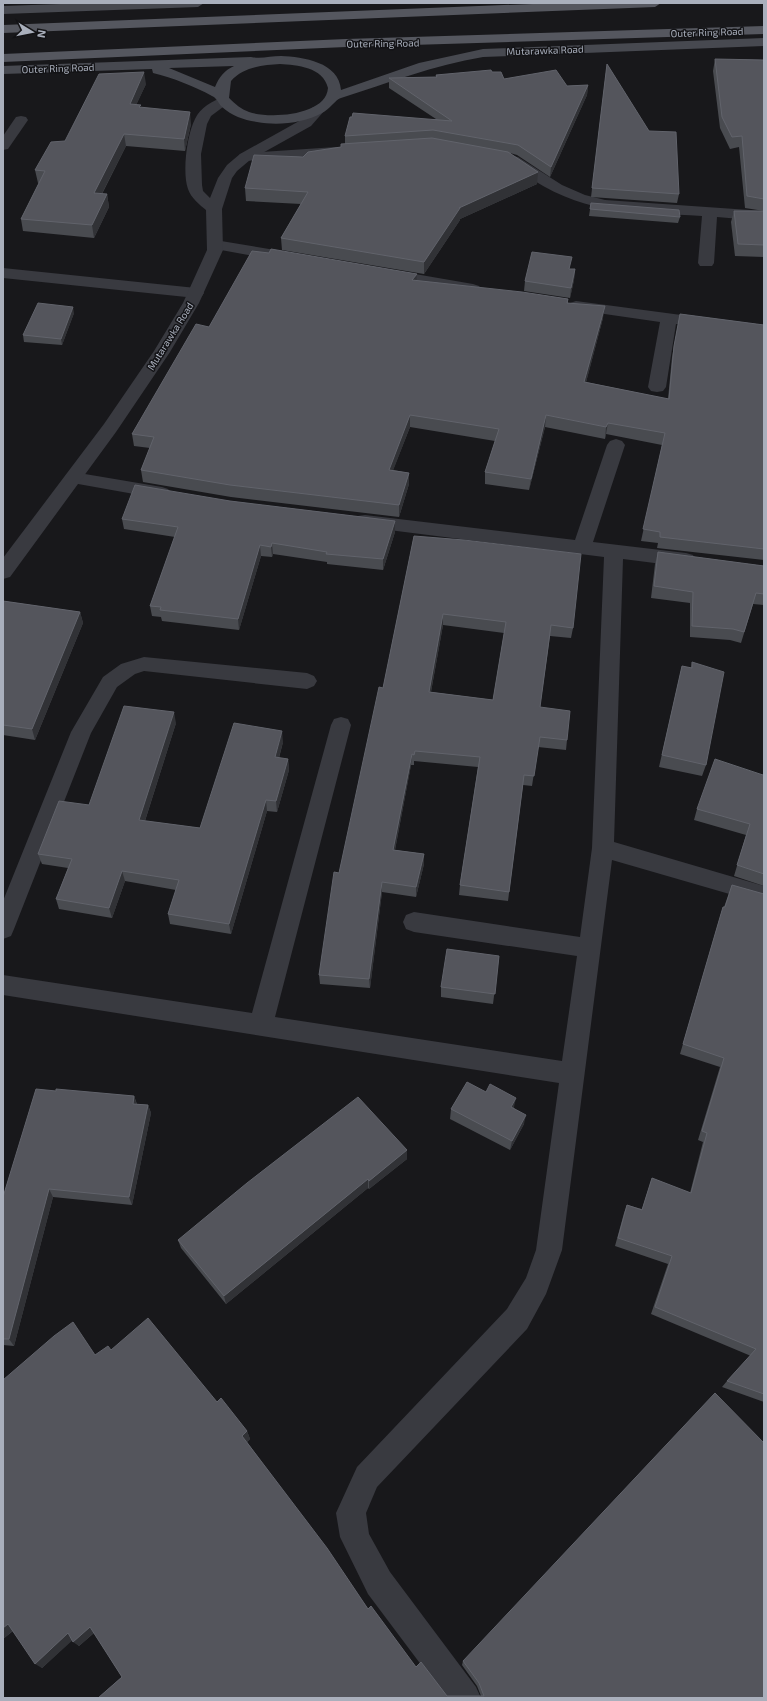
<svg xmlns="http://www.w3.org/2000/svg" width="767" height="1701" viewBox="0 0 767 1701" font-family="'Exo 2',sans-serif">
<style>
.lines{fill:none;stroke-linecap:round;stroke-linejoin:round}
.minor{fill:#393a40;fill-rule:evenodd}
.tertiary{fill:#393a40;fill-rule:evenodd}
.secondary{fill:#474950;fill-rule:evenodd}
.primary{fill:#55575f;fill-rule:evenodd}
.wall{fill:#494b50;fill-rule:evenodd}
.shaded-wall{fill:#313236}
.building{fill:#54555c;stroke:#61636b;fill-rule:evenodd}
.labels{text-anchor:middle;stroke-width:3;stroke-linejoin:round;paint-order:stroke}
.far-street-label{font-size:10px;fill:#a9afbc;stroke:#131316}
</style>
<rect width="100%" height="100%" fill="#18181b"/>
<g class="lines">
<g class="minor">
<path d="M21,116l5,1 2,3 -20,29 -5,1v-14l13,-19z"/>
<path d="M336,147l5,1 2,3 -2,3 -96,7 -5,-1 -2,-3 2,-3 5,-1z"/>
<path d="M513,156l5,1 44,28 23,10 20,5 159,11v10l-47,-4 -3,46 -2,3h-12l-2,-3 4,-47c-64,-4 -112,0 -169,-36 -9,-6 -22,-12 -27,-20l2,-3z"/>
<path d="M215,240l66,11 6,2 2,3 -2,3 -6,2 -71,-13 -3,-3 3,-3z"/>
<path d="M3,268l193,20 6,2 2,3 -2,3 -6,2 -193,-20z"/>
<path d="M386,269l87,15 6,2 2,3 -2,3 -6,2 -93,-17 -2,-3 2,-3z"/>
<path d="M576,301l188,25v10l-88,-12 -10,63 -3,4 -6,1 -6,-1 -3,-4 12,-65 -90,-13 -2,-3 2,-3z"/>
<path d="M616,439l6,2 3,4 -32,97 93,11 7,2 2,5 -2,5 -7,2 -63,-8 -9,283 150,44v18l-152,-44 -50,390 -16,44 -19,35 -150,158 -11,26 3,21 21,38 86,115 5,11h-35l-78,-104 -28,-57 -4,-24 21,-46 150,-158 19,-31 10,-28 23,-167 -556,-88v-20l249,38 79,-288 3,-6 7,-2 7,2 3,6 -76,292 287,44 15,-105 -163,-24 -8,-3 -3,-7 3,-7 8,-3 166,25 12,-89 12,-291 -239,-30 -7,-1 -2,-5 2,-5 7,-1 210,25 32,-95 3,-4z"/>
<path d="M73,472l89,15 6,2 3,4 -3,4 -6,2 -95,-17 -3,-4 3,-4z"/>
<path d="M144,657l163,16 7,3 3,5 -3,5 -7,3 -163,-18 -9,3 -18,13 -26,46 -77,196 -3,7 -8,3v-38l68,-169 32,-55 18,-13z"/>
</g>
<path class="tertiary" d="M224,97l5,1 2,3 -20,15 -4,8 -6,30 1,31 1,6 7,7 8,-20 9,-13 13,-11 61,-34 12,-13h10l2,3 -14,16 -61,34 -13,11 -5,7 -10,31 1,41 -24,53 -29,49 -54,80 -106,145 -7,2v-21l101,-134 50,-73 29,-48 24,-53 -1,-40c-6,-5 -15,-12 -18,-21 -6,-16 -1,-55 7,-70 5,-11 18,-19 29,-22z"/>
<g class="secondary">
<path d="M89,3h115l-6,4 -195,7v-8z"/>
<path d="M764,38v8l-281,11c-49,8 -95,26 -142,41 -5,1 -12,12 -19,15 -18,10 -44,13 -65,9 -13,-2 -25,-6 -35,-15 -3,-3 -6,-10 -10,-11 -18,-10 -39,-18 -59,-23l-1,-4 -149,5v-8l248,-9c10,2 20,-1 30,-1 22,1 58,6 60,34l78,-27 64,-14zM280,64c17,1 43,3 48,24 -2,28 -59,31 -79,24 -8,-3 -14,-8 -20,-14l2,-17c12,-14 32,-16 49,-17zM234,66c-9,4 -15,11 -19,21l-46,-19z"/>
</g>
<g class="primary">
<path d="M557,3h104l-6,4 -652,26v-8z"/>
<path d="M764,26v8l-418,13 -343,15v-8l343,-15z"/>
</g>
</g>
<g class="wall">
<path d="M715,59l49,1v151l-19,-3 -6,-61 -9,2 -10,-21 -7,-57z"/>
<path d="M607,64l72,130 -2,9 -86,-6z"/>
<path d="M492,72l12,7 63,7 21,-1 -1,10 -37,82 -33,-22 -7,-2 27,31 -77,35v1l-36,54 -142,-24 -1,-12 20,-34 -55,-3 -1,-13 58,-31 38,-10 4,-3v-8l91,-17 -47,-31v-10l47,-1v-2z"/>
<path d="M146,84l-10,21 5,3 50,16 -6,27 -59,-5 -24,48h5l2,13 -15,31 -71,-7 -2,-12 18,-36h-1l-3,-13 30,-29z"/>
<path d="M591,203l89,14 -2,6 -89,-7z"/>
<path d="M734,211h30v46l-29,-1 -4,-34z"/>
<path d="M570,269h5l-1,11 -4,18 -46,-7 1,-10z"/>
<path d="M416,281l152,18v4l35,15 -17,64 82,17 4,-42 8,-43 84,11v235l-107,-12 1,-5 -17,-2 21,-96 -56,-11 -1,5 -60,-12 -16,63 -44,-6v-12l10,-31 -85,-14 -17,43 16,3v11l-10,33 -168,-20 -88,-15 -2,-12 9,-22 -16,-2 -2,-12 77,-107z"/>
<path d="M74,313l-12,32 -38,-3 -1,-7z"/>
<path d="M230,501l165,20v11l-12,38 -56,-6v-2l-54,-8 -1,3 -11,-1 -22,74 -77,-9 -1,-4 -9,-1 -2,-10 25,-69 -51,-8 -2,-10z"/>
<path d="M414,536l159,92 -2,10 -21,-2 -10,71 27,33 -1,10 -28,-3 -6,39 -9,-1 -15,116 -49,-6 1,-10 18,-118 -64,-6v4h-3l-16,85 29,4v10l-8,33 -34,-5 -12,96 -50,-4 -1,-9 20,-102 44,-185zM443,625l61,8 -11,67 -62,-8z"/>
<path d="M658,552l106,14v39l-11,-1 -12,39 -11,-3 -40,-3v-34l-39,-5 4,-34z"/>
<path d="M3,601l77,11 3,11 -48,117 -32,-5z"/>
<path d="M692,662l14,103 -4,11 -43,-9 23,-101 9,2z"/>
<path d="M176,723l-31,98 55,7 83,-86 -4,16 9,1 1,11 -12,42 -10,-1 -36,123 -61,-10 -2,-10 8,-24 -51,-9 -13,37 -53,-9 -3,-10 12,-31 -26,-4 -4,-10z"/>
<path d="M764,772v114l-30,-10 12,-41 -52,-15 3,-11 66,-34z"/>
<path d="M732,885l32,9v508l-42,-15 5,-6 24,-25 -100,-42 17,-50 -53,-18 9,-33 3,-8 15,4 10,-31 38,15 13,-51 -5,-2 22,-73 -40,-13 40,-137 3,-10h1z"/>
<path d="M499,956l-6,48 -52,-7v-10z"/>
<path d="M56,1091l78,5 3,8 11,1 3,8 -19,92 -79,-8 -39,149 -11,-1v-148z"/>
<path d="M514,1107v1l10,16 -14,26 -60,-31 1,-10z"/>
<path d="M407,1150v9l-38,30 -1,-1 -142,116 -45,-56 -3,-8z"/>
<path d="M111,1350l106,52 30,29 3,8 -3,3 121,167 48,58 31,29h34l-4,-10 -15,-21 1,-4 301,37h-666l24,-21 -28,-44 -15,13 -7,-6 -30,28 -29,-37 -10,8v-259l92,-25z"/>
</g>
<g class="shaded-wall">
<path d="M144,72l2,12 -15,32 -1,-12z"/>
<path d="M588,85l-1,10 -37,82 1,-10z"/>
<path d="M190,112l1,12 -6,27 -1,-12z"/>
<path d="M124,134l2,12 -30,59 -2,-12z"/>
<path d="M538,172l-1,12 -77,35v1l-36,54v-12l35,-54z"/>
<path d="M107,194l2,13 -15,31 -2,-13z"/>
<path d="M575,269l-1,11 -4,18 1,-10z"/>
<path d="M417,274l-1,12 -4,-6z"/>
<path d="M605,306l-2,12 -20,76 1,-12z"/>
<path d="M73,307l1,6 -12,32 -1,-6z"/>
<path d="M410,415v12l-21,54v-11z"/>
<path d="M546,415l-1,12 -16,63 2,-11z"/>
<path d="M608,423l-2,11 -1,5 1,-12z"/>
<path d="M409,473v11l-10,33v-12z"/>
<path d="M395,521v11l-12,38v-11z"/>
<path d="M272,543l1,11 -1,3 -1,-10z"/>
<path d="M260,545l1,11 -22,74 -1,-11z"/>
<path d="M80,612l3,11 -48,117 -3,-11z"/>
<path d="M443,614v11l-14,77v-10z"/>
<path d="M174,712l2,11 -34,107 -3,-10z"/>
<path d="M282,731l1,11 -7,26 -1,-11z"/>
<path d="M412,754l-1,11 -18,95v-10z"/>
<path d="M288,759l1,11 -12,42 -1,-11z"/>
<path d="M266,800l1,11 -36,123 -2,-10z"/>
<path d="M424,854v10l-8,33v-10z"/>
<path d="M122,871l3,10 -13,37 -3,-10z"/>
<path d="M382,882v10l-12,96 -1,-9z"/>
<path d="M134,1096l3,9 -4,-1z"/>
<path d="M516,1098l-2,9 -5,9 2,-9z"/>
<path d="M148,1105l3,8 -19,92 -3,-8z"/>
<path d="M526,1115l-2,9 -14,26 2,-9z"/>
<path d="M407,1150v9l-38,30v-8z"/>
<path d="M368,1179v9l-142,116 -2,-8z"/>
<path d="M49,1189l4,8 -39,149 -5,-7z"/>
<path d="M247,1431l3,8 -5,5 -3,-8z"/>
<path d="M8,1624l8,4 -13,11v-11z"/>
<path d="M90,1627l6,4 -17,15 -6,-4z"/>
<path d="M68,1633l7,5 -33,30 -7,-4z"/>
</g>
<g class="building">
<path d="M715,59l49,1v139l-17,-3 -5,-60 -10,1 -10,-20z"/>
<path d="M607,64l42,67 27,1 3,62 -87,-6z"/>
<path d="M491,70l1,2h9l3,7 52,-9 11,16 21,-1 -37,82 -33,-22 -85,-15 -88,6 5,-19h2l1,-4 99,8 -63,-43 48,-1 -1,-2z"/>
<path d="M144,72l-14,32 11,1 -2,2 51,5 -6,27 -60,-5 -30,59 13,1 -15,31 -71,-6 24,-48 -10,-1 16,-28 14,-1 34,-67z"/>
<path d="M432,138l76,14 30,20 -79,36h1l-36,54 -143,-24 27,-46 -63,-4 9,-33 49,2 5,-5 33,-5v-3z"/>
<path d="M591,203l88,7 1,7 -90,-8z"/>
<path d="M734,211h30v34l-26,-1z"/>
<path d="M271,249l146,25 -5,6 110,12 46,7 -1,4 38,3 -21,76 85,17 5,-53 6,-32 84,11v224l-104,-12v-5l-17,-3 22,-96 -57,-10 -2,4 -60,-12 -15,64 -46,-7 14,-43 -89,-14 -21,55 20,3 -10,32 -169,-20 -89,-15 13,-33 -22,-3 64,-110 13,3 43,-76 17,2z"/>
<path d="M532,252l40,5 -3,12h6l-4,19 -46,-7z"/>
<path d="M38,303l35,4 -12,32 -38,-4z"/>
<path d="M135,485l95,16 165,20 -12,38 -57,-5 1,-2 -55,-9 -1,4 -11,-2 -22,74 -78,-9 1,-3 -11,-1 28,-79 -56,-8z"/>
<path d="M414,536l50,4 117,14 -8,74 -22,-3 -11,82 30,4 -3,29 -27,-3 -6,39 -10,-1 -15,117 -49,-7 20,-128 -65,-6 -1,4 -2,-1 -19,96 31,4 -8,33 -34,-5 -13,97 -50,-4 15,-103 5,1 40,-186 4,1zM443,614l63,8 -13,78 -64,-8z"/>
<path d="M658,552l106,14v28l-8,-1 -12,39 -11,-3 -41,-3 1,-34 -39,-6z"/>
<path d="M3,601l77,11 -48,117 -29,-4z"/>
<path d="M692,662l32,10 -18,93 -44,-10 20,-89 10,2z"/>
<path d="M124,706l50,6 -35,108 61,8 34,-105 48,8 -7,26 13,2 -12,42 -10,-1 -37,124 -61,-10 11,-34 -57,-9 -13,37 -53,-9 16,-40 -34,-5 21,-53 30,4z"/>
<path d="M715,759l48,16 1,-3v102l-27,-9 13,-41 -53,-15z"/>
<path d="M732,885l32,9v500l-37,-13 29,-32 -101,-42 17,-51 -54,-18 9,-33 15,5 10,-32 39,15 16,-60 -5,-2 22,-73 -41,-14 40,-137h2z"/>
<path d="M447,949l52,7 -4,38 -54,-7z"/>
<path d="M467,1082l19,10 4,-8 26,14 -5,9 15,8 -14,26 -61,-32z"/>
<path d="M36,1089l20,2v-2l78,7 -1,8 15,1 -19,92 -80,-8 -40,150h-6v-142z"/>
<path d="M358,1097l49,53 -38,31 -1,-2 -144,117 -46,-56 69,-57z"/>
<path d="M148,1318l69,84 4,-4 26,33 -5,5 85,112 41,61 3,-3 45,61 5,-5 26,34h37l-5,-13 -16,-22 252,-268 49,50v255h-666l24,-21 -32,-50 -17,15 -5,-9 -33,31 -27,-40 -5,4v-248l51,-44 19,-14 22,33 13,-9 3,4z"/>
</g>
<g class="labels">
<g class="far-street-label">
<text transform="translate(707 32) rotate(-2)" y="4">Outer Ring Road</text>
<text transform="translate(383 43) rotate(-1)" y="4">Outer Ring Road</text>
<text transform="translate(545 50) rotate(-2)" y="4">Mutarawka Road</text>
<text transform="translate(58 68) rotate(-2)" y="4">Outer Ring Road</text>
<text transform="translate(170 336) rotate(-58)" y="4">Mutarawka Road</text>
</g>
</g>
<rect width="767" height="1701" fill="none" stroke="#a9afbc" stroke-width="8"/>
<g transform="translate(32 32) rotate(100)" stroke="#131316" stroke-width="3" paint-order="stroke">
<path d="M0-3L7 15L0 10L-7 15Z" fill="#a9afbc"/>
<text y="-6" font-size="11" font-weight="bold" text-anchor="middle" fill="#a9afbc">N</text>
</g>
</svg>
